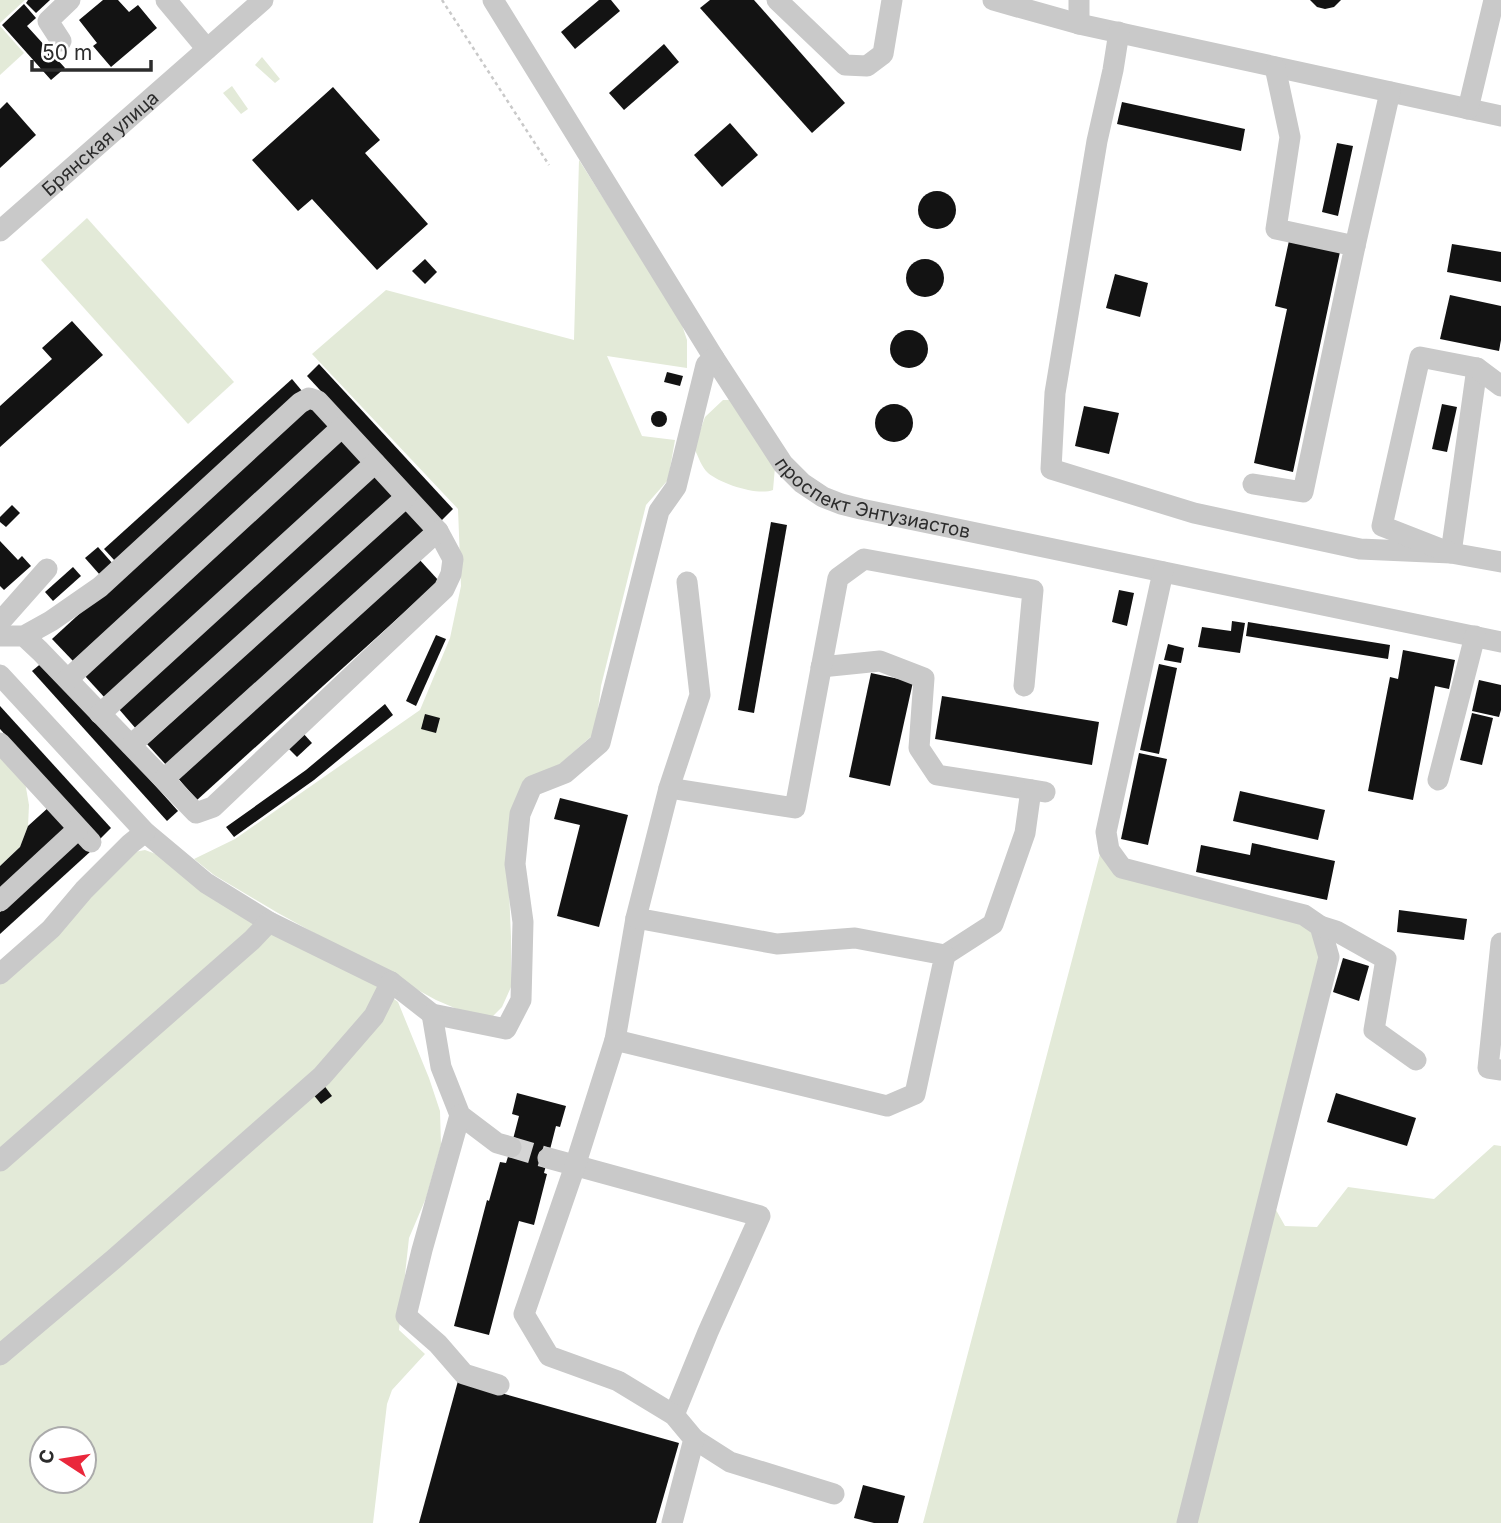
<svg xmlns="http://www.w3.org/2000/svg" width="1501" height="1523" viewBox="0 0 1501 1523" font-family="Inter,sans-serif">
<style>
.green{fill:#e3ead8;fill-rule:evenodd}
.building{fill:#131313}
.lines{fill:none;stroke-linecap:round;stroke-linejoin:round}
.minor-tunnel{stroke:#d5d5d5;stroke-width:21;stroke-dasharray:21 10;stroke-linecap:butt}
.path{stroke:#c9c9c9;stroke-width:2.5;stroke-dasharray:3.5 3.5;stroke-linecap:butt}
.minor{stroke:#c9c9c9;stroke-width:21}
.labels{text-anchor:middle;stroke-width:7;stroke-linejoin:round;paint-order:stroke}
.street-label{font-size:19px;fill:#2c2c2c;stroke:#fff}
</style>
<rect width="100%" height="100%" fill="#fff"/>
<g class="green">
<path d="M0,0h25l-25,23z"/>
<path d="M0,26l24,27 -24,22z"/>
<path d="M262,57l18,22 -5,4 -20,-18z"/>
<path d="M232,86l16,23 -7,5 -18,-21z"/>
<path d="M579,160l101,159 7,21v28l-80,-12 35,80 33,4 -7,40 -22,25 -45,181 -6,47 -36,32 -34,16 -17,83 3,73v50l-9,20 -10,10 -21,-2 -35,-15 -158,-87 -64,-38 -20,-16 41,-20 185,-129 30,-72 11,-52 -3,-77 -146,-155 74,-64 188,50z"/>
<path d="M87,218l147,164 -46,42 -147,-164z"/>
<path d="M723,400h8l44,67 -2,23c-15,6 -52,-6 -65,-17 -6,-5 -10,-17 -14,-25l11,-31z"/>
<path d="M0,750l25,32 4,23 -1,21 -8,21 -20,19z"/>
<path d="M145,850l19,7 207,125 27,20 31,76 11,33 1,34 -15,53 -17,40 -10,92 26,24 -33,36 -5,14 -14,119h-373v-542l129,-128zM42,1439h42v42h-42z"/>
<path d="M1100,854l199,67 19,15 5,27 -56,231 18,32 32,1 31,-40 86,12 60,-54 7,1v377h-578z"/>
</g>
<g class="building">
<path d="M28,0h22l-14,13 -10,-10z"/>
<path d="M103,0h15l11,12 9,-7 19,23 -46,39 -18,-21 4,-3 -18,-23z"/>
<path d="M599,0h12l9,11 -45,38 -14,-17z"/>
<path d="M710,0h44l91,103 -33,30 -112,-125z"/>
<path d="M1310,0h31l-7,7 -9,2 -8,-2z"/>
<path d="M24,4l12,14 -9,8 38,42 -14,12 -49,-55z"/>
<path d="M664,44l15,18 -55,48 -15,-17z"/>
<path d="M333,87l47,53 -15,13 63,71 -51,46 -65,-71 -14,12 -46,-51z"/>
<path d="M7,102l29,33 -36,33v-59z"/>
<path d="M1122,102l123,27 -4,22 -124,-27z"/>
<path d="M730,123l28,32 -36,32 -28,-32z"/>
<path d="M1337,143l16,3 -15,70 -16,-4z"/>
<circle cx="937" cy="210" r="19"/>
<path d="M1290,236l51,11 -48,225 -39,-9 33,-154 -12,-3z"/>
<path d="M1452,244l49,8v30l-54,-10z"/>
<path d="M425,259l12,13 -12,12 -13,-13z"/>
<circle cx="925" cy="278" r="19"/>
<path d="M1115,274l33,9 -8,34 -34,-9z"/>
<path d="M1450,295l51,11v34l-2,11 -59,-12z"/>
<path d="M72,321l31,34 -103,92v-41l52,-47 -10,-11z"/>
<circle cx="909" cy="349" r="19"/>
<path d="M319,364l134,145 -12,12 -134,-145z"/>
<path d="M667,372l16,4 -3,10 -16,-4z"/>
<path d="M292,379l10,12 -187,170 -11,-12z"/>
<path d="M310,402l22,23 -259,236 -21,-22z"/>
<path d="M1442,404l15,3 -10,45 -15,-3z"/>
<circle cx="894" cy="423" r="19"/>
<path d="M1084,406l35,7 -10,41 -34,-8z"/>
<circle cx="659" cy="419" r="8"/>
<path d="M343,439l20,23 -258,236 -21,-23z"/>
<path d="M375,470l21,23 -259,237 -19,-22z"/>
<path d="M12,505l8,8 -14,14 -6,-5v-5z"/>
<path d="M409,506l20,23 -261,238 -21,-23z"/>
<path d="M771,522l16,3 -33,188 -16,-3z"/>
<path d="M0,541l18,19 4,-4 9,10 -27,24 -4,-4z"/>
<path d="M98,547l15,17 -13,11 -15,-17z"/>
<path d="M418,558l21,23 -242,219 -21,-24z"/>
<path d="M73,567l8,9 -28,25 -8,-9z"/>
<path d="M1119,590l15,3 -7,33 -15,-4z"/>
<path d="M1232,621l13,2 -5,30 -42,-6 4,-20 29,4z"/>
<path d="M1248,622l142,23 -2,14 -142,-23z"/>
<path d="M436,635l10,4 -30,67 -10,-5z"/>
<path d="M1168,644l16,4 -3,15 -17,-3z"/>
<path d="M1403,650l52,10 -6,29 -14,-3 -22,114 -45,-9 22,-114 8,2z"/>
<path d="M44,661l134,150 -11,10 -135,-150z"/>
<path d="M1159,664l18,4 -18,86 -19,-4z"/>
<path d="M871,673l42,9 -23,104 -41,-9z"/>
<path d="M1479,680l22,5v25l-2,7 -27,-6z"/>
<path d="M942,696l157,26 -7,43 -157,-26z"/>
<path d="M385,704l8,11 -79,65 -80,57 -8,-10 80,-57z"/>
<path d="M0,706l111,122 -11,11 -100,-110z"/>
<path d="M1472,713l21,5 -11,47 -22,-5z"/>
<path d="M425,714l15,4 -4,15 -15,-4z"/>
<path d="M302,732l10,11 -15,14 -11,-11z"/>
<path d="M1139,753l28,6 -19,86 -27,-6z"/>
<path d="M1240,791l85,19 -7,30 -85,-19z"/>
<path d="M560,798l68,17 -29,112 -42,-11 23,-91 -26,-6z"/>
<path d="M49,807l22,22 -71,64v-27l20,-19 8,-21z"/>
<path d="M80,840l11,11 -91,83v-22z"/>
<path d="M1252,843l83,18 -8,39 -131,-28 5,-27 49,10z"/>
<path d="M1399,910l68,9 -3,21 -67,-8z"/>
<path d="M1343,958l26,8 -10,35 -26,-9z"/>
<path d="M323,1084l9,12 -11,8 -9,-11z"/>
<path d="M517,1093l49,13 -6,21 -4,-1 -12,47 3,1 -13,51 -15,-4 -30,114 -35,-9 33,-126 2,1 11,-39 6,1 5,-16 8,-31 -7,-2z"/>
<path d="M1336,1093l80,25 -9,28 -80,-24z"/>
<path d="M458,1381l221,62 -23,80h-237z"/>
<path d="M863,1485l42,11 -7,27h-24l-20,-5z"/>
</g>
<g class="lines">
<path class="minor-tunnel" d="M511,1147l37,11"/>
<path class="path" d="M442,0l107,165"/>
<g class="minor">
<path d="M166,0l41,49"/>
<path id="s1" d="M493,0l221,358 69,106 19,19 21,14 18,7 20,5 640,133"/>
<path d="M777,0l68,65 22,1 16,-12 9,-54"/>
<path d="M993,0l86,24 422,92"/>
<path d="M1079,0v24"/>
<path d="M1119,32l-6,38 -16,71 -42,252 -4,76 143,44 166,36 91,4 26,-185"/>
<path d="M61,41l-13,-20 22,-21"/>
<path d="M1468,109l26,-109"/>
<path id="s2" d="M0,231l263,-231"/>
<path d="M1355,246l35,-154"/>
<path d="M1501,386l-24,-18 -57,-11 -38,169 69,27 50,9"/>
<path d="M1253,484l50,8 52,-246 -79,-17 14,-92 -15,-70"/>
<path d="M1163,572l-57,260 3,18 13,18 182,47 16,11 9,31 -142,566"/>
<path d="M0,622l47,-53"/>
<path d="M0,636h24l16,15 156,162 17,-6 231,-218 7,-15 2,-15 -15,-28 -120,-130 -9,-3 -9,5 -200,184 -49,34 -27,15"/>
<path d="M821,667l59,-6 44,17 -5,70 18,27 108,17"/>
<path d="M0,675l145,157 61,51 63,39 122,60 41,32 74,15 15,-29 2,-78 -8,-58 5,-50 12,-28 33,-13 35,-30 59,-232 17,-24 30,-122 8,-7"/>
<path d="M68,679l274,-252"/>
<path d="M100,714l275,-251"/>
<path d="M0,743l91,99"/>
<path d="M131,745l275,-248"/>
<path d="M164,779l274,-248"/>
<path d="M1438,780l37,-144"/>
<path d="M669,788l126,20 43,-230 26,-19 169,31 -9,96"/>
<path d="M0,901l78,-72"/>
<path d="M1320,926l16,5 50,28 -12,71 42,30"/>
<path d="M1501,943l-13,125 13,2"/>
<path d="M945,955l48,-31 32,-91 6,-43"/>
<path d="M0,974l51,-45 33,-39 46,-46 15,-12"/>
<path d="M432,1014l9,53 19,48 37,28 14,4"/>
<path d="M615,1040l21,-122"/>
<path d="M460,1115l-38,135 -16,66 32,28 26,30 35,11"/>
<path d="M548,1158l212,58 -52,116 -34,83"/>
<path d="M0,1161l252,-221 17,-18"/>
<path d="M0,1355l114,-96 208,-183 52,-60 17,-34"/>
<path d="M694,1439l36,23 104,32"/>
<path d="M672,1523l22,-84 -20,-24 -56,-34 -69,-25 -25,-42 51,-148 40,-126 272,66 28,-12 30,-139 -90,-17 -78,6 -141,-26 33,-130 31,-93 -13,-113"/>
</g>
</g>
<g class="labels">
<g class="street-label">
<text dy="7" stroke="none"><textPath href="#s2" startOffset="133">Брянская улица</textPath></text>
<text dy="7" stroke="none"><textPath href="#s1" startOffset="646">проспект Энтузиастов</textPath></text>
</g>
</g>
<g transform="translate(63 1460) rotate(282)"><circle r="33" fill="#ffffff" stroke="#ababab" stroke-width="2"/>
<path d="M0-5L12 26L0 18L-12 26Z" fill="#ea273b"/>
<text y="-10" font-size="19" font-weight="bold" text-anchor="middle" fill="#2c2c2c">С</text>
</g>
<path d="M32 60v10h119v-10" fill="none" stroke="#2c2c2c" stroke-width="3.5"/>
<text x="42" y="60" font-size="21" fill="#2c2c2c" stroke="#ffffff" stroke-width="5" paint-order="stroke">50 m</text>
</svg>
